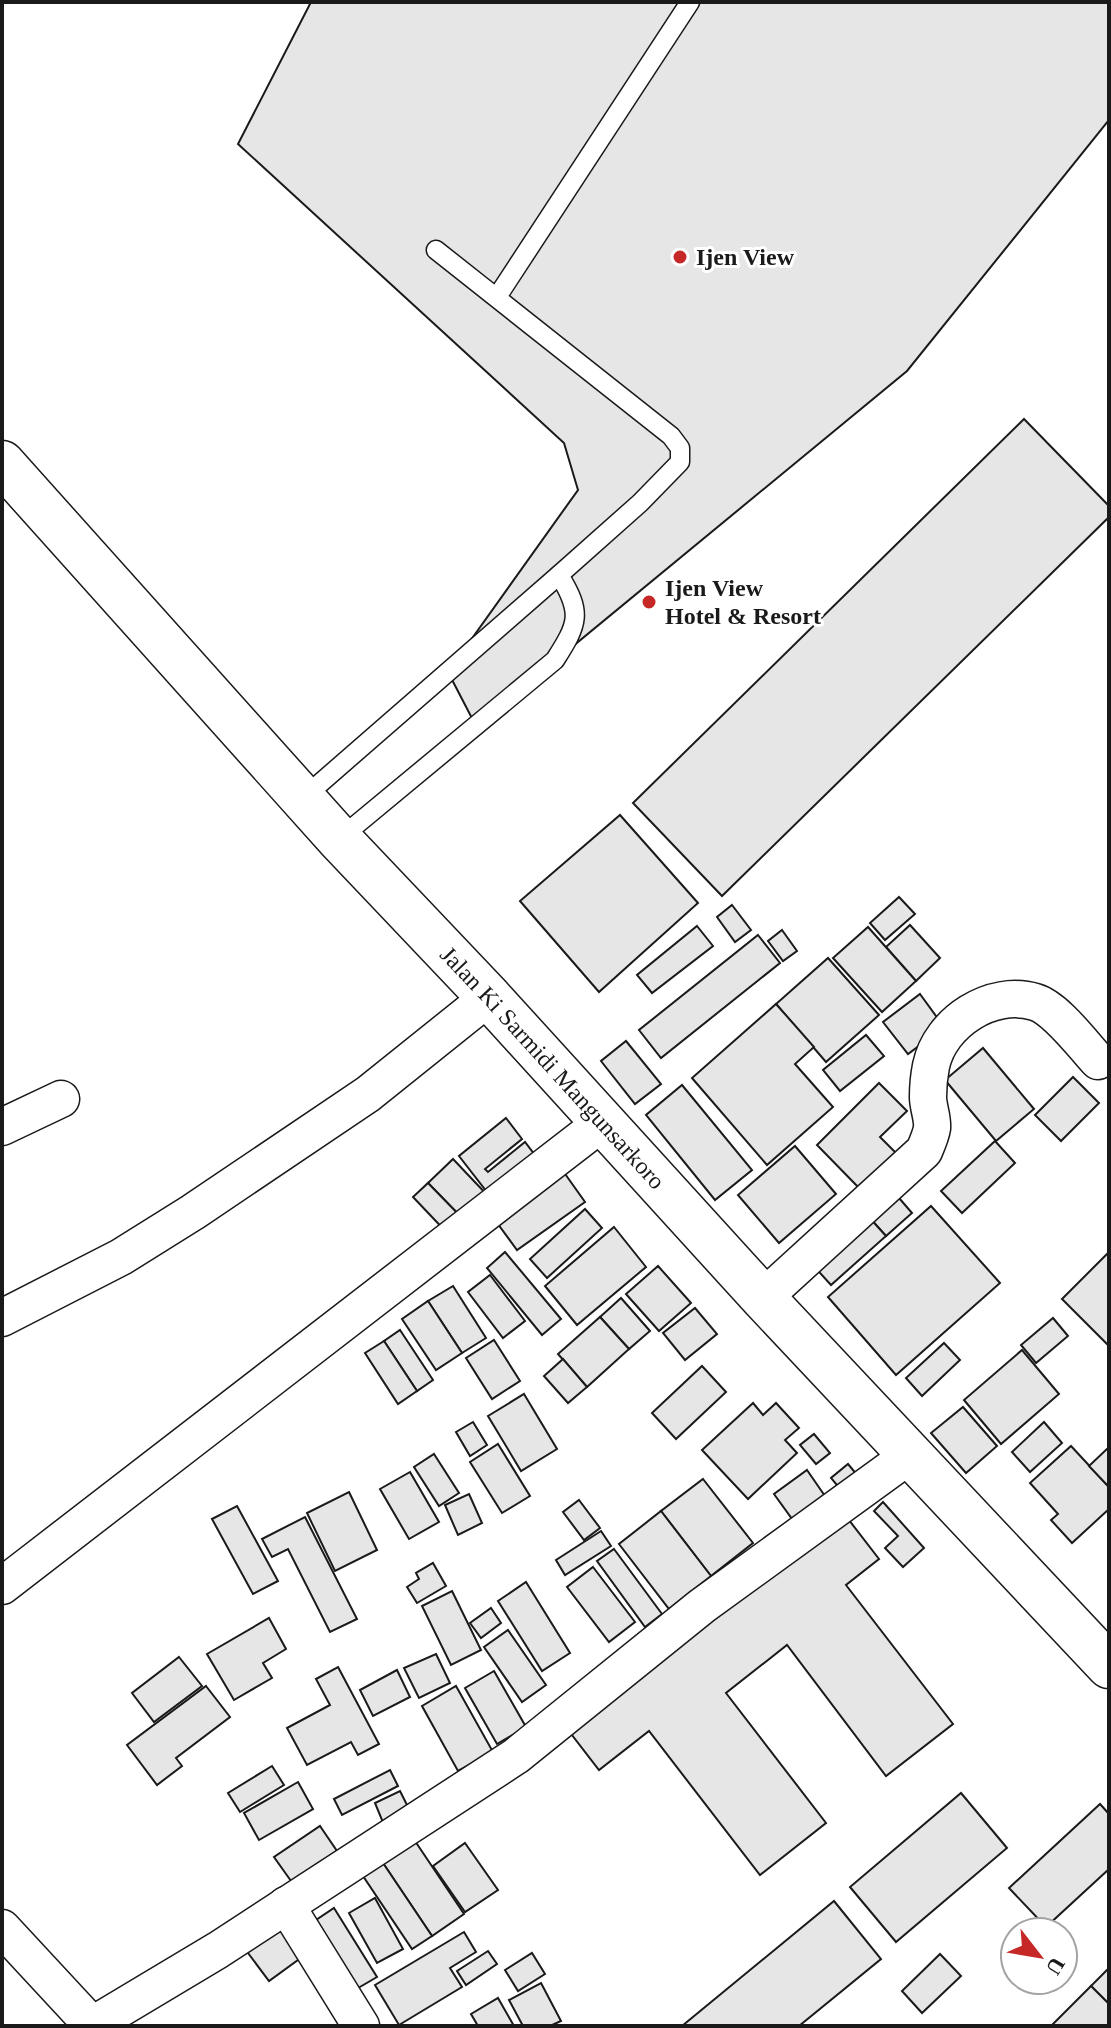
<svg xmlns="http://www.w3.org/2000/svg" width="1111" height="2028" viewBox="0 0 1111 2028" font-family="'Times New Roman',serif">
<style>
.building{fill:#e6e6e6;stroke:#1a1a1a;stroke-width:2}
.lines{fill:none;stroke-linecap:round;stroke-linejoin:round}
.service-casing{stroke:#1a1a1a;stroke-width:21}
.minor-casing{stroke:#1a1a1a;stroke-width:39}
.secondary-casing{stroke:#1a1a1a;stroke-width:47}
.service{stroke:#fff;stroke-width:18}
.minor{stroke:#fff;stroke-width:36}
.secondary{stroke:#fff;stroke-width:44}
.poi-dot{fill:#c62828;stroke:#fff;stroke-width:3}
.labels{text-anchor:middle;stroke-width:6;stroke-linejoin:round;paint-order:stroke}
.poi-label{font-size:24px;font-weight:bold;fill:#1a1a1a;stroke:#fff;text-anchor:start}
.street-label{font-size:24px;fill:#1a1a1a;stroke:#fff}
</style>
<rect width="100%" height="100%" fill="#fff"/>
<g class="building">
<path d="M311,2h798v118l-202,251 -431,355 -28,-54 130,-182 -14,-47 -326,-299z"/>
<path d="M1024,419l85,87v11l-387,379 -89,-93z"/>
<path d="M620,815l78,88 -99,89 -79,-91z"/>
<path d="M899,897l16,17 -30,26 -15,-17z"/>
<path d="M732,905l19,25 -16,12 -18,-25z"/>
<path d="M910,925l30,33 -24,23 -30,-34z"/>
<path d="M697,926l16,20 -61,47 -15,-18z"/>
<path d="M868,927l48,54 -34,31 -49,-54z"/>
<path d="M782,930l15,21 -14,10 -15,-20z"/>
<path d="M758,935l22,28 -119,95 -22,-28z"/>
<path d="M828,958l51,57 -53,47 -50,-58z"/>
<path d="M920,994l24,33 -36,27 -25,-32z"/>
<path d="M776,1004l38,43 -19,17 38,43 -66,58 -75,-87z"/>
<path d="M866,1035l18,21 -44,35 -17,-21z"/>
<path d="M626,1041l35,43 -26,20 -34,-43z"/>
<path d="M983,1048l51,61 -38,32 -51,-61z"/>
<path d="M1073,1077l26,26 -38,38 -26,-26z"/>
<path d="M879,1083l28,28 -27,26 18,18 -36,36 -45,-46z"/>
<path d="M682,1085l70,85 -37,30 -69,-85z"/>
<path d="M506,1118l16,21 -37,30 3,3 37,-30 16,21 -47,38 -35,-45z"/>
<path d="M995,1141l20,22 -53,50 -21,-22z"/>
<path d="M795,1146l41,48 -57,49 -41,-48z"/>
<path d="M453,1159l38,40 -25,23 -38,-39z"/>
<path d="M563,1171l22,31 -68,48 -22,-30z"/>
<path d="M428,1183l38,39 -15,15 -38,-40z"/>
<path d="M893,1191l19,22 -26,23 -19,-21z"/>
<path d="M931,1206l69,77 -104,92 -68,-78z"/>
<path d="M585,1209l17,19 -55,50 -17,-19z"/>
<path d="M867,1215l19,21 -55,49 -20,-22z"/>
<path d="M614,1227l32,40 -69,58 -32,-39z"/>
<path d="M505,1252l56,67 -19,16 -55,-67z"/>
<path d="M1109,1252v94l-47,-47z"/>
<path d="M658,1266l33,37 -32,28 -33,-37z"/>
<path d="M490,1275l35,46 -22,17 -35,-46z"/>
<path d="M453,1286l33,52 -24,15 -34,-52z"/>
<path d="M621,1298l29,33 -21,18 -29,-32z"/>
<path d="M428,1301l34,52 -26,17 -34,-51z"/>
<path d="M695,1308l22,26 -32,26 -22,-27z"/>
<path d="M600,1317l29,32 -42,38 -29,-33z"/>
<path d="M1053,1318l15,18 -32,27 -15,-18z"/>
<path d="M400,1330l33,50 -16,11 -33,-50z"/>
<path d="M494,1340l26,41 -28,18 -26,-41z"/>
<path d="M384,1341l33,50 -19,13 -33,-51z"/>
<path d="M944,1343l16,17 -38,36 -16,-18z"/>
<path d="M1022,1350l37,44 -58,50 -37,-44z"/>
<path d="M563,1359l24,28 -19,16 -24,-27z"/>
<path d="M702,1366l24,26 -50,47 -24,-26z"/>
<path d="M524,1394l33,55 -36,22 -33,-55z"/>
<path d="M753,1403l10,12 13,-12 23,25 -14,12 12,13 -49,46 -46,-49z"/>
<path d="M963,1407l34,39 -31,27 -35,-40z"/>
<path d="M473,1422l14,23 -17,11 -14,-24z"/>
<path d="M1044,1422l18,21 -32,29 -18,-20z"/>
<path d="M814,1434l16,19 -14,11 -16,-19z"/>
<path d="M498,1444l32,52 -28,17 -32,-51z"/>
<path d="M1071,1446l38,41v22l-37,34 -21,-23 7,-6 -28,-31z"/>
<path d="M1109,1447v38l-1,1 -19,-20z"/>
<path d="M434,1454l25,39 -20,13 -25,-39z"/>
<path d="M848,1464l15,18 -17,14 -15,-18z"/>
<path d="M807,1470l20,29 -32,24 -21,-29z"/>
<path d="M410,1472l29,50 -30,17 -29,-50z"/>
<path d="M703,1479l50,64 -42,33 -50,-65z"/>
<path d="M349,1492l28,58 -42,21 -28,-58z"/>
<path d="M469,1494l13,29 -24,12 -13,-30z"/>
<path d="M579,1500l21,28 -16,12 -21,-28z"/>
<path d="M883,1502l41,46 -21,19 -18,-19 13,-12 -24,-25z"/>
<path d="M237,1506l41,75 -25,13 -41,-75z"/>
<path d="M661,1511l50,65 -42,33 -50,-65z"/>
<path d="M842,1511l37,48 -33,26 107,139 -67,52 -99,-131 -61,48 100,130 -66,52 -111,-144 -50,39 -34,-44z"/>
<path d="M305,1517l52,102 -27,13 -42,-83 -16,8 -10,-18z"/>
<path d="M601,1531l10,15 -46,29 -9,-15z"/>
<path d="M614,1549l48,65 -17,13 -48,-66z"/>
<path d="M433,1563l13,23 -29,17 -10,-16 12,-8 -3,-6z"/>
<path d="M593,1567l42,55 -26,20 -42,-55z"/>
<path d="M526,1582l44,71 -28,18 -44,-70z"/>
<path d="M452,1591l29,59 -30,15 -29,-59z"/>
<path d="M491,1608l10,15 -20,15 -11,-15z"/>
<path d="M269,1618l17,31 -23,14 9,15 -38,22 -27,-46z"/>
<path d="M508,1630l38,55 -24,17 -38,-55z"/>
<path d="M436,1654l14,29 -31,15 -15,-30z"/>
<path d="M179,1657l23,29 -48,36 -22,-29z"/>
<path d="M338,1667l41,77 -21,11 -7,-13 -44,23 -20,-37 43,-23 -14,-26z"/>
<path d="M397,1670l13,27 -37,19 -13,-26z"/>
<path d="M494,1671l32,56 -29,17 -32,-56z"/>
<path d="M206,1686l24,31 -54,41 6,8 -25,19 -30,-40z"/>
<path d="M456,1686l37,66 -35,19 -36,-65z"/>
<path d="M272,1766l12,19 -44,27 -12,-19z"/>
<path d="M390,1770l8,16 -56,29 -8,-16z"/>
<path d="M298,1782l15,27 -54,31 -15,-27z"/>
<path d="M400,1791l11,22 -27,12 -9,-22z"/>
<path d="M961,1793l46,55 -111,94 -46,-55z"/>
<path d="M1100,1804l9,10v55l-63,58 -37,-39z"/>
<path d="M320,1826l17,25 -46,30 -17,-24z"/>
<path d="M415,1841l49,73 -32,22 -49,-73z"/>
<path d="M465,1843l33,47 -33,22 -32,-46z"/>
<path d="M383,1863l49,73 -20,13 -49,-73z"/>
<path d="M375,1898l28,51 -26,14 -28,-50z"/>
<path d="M834,1901l47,58 -82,67h-117z"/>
<path d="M334,1908l43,69 -24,14 -43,-67z"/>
<path d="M278,1925l24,32 -33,24 -24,-32z"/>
<path d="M464,1932l12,20 -26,16 12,19 -63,38 -24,-40z"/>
<path d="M488,1951l9,13 -31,21 -9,-14z"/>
<path d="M532,1953l13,21 -27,17 -13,-21z"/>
<path d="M940,1954l21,22 -39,37 -20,-22z"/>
<path d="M1109,1968v36l-18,-18z"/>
<path d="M541,1983l20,38 -11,5h-27l-14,-26z"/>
<path d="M1091,1986l18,18v22h-58z"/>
<path d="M498,1998l16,28h-36l-7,-12z"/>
</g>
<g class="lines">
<g class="service-casing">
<g id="service">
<path d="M497,297l193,-295"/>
<path d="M302,799l257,-224 81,-72 40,-41v-14l-9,-12 -235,-186"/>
<path d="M339,839l216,-179c23,-36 28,-47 4,-85"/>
</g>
</g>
<g class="minor-casing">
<g id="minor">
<path d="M2,1127l59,-28"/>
<path d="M763,1298l161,-147c3,-7 7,-16 8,-23 1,-10 -4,-21 -4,-31 0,-9 1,-21 3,-31 9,-44 61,-77 104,-64 21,6 48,43 63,59"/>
<path d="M2,1318l119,-61 72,-45 175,-118 121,-97"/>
<path d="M2,1586l601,-464"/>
<path d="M286,1905l75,121"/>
<path d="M2,1928l90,97"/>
<path d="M91,2026l127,-76 298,-194 186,-150 208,-151"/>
</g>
</g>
<g class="secondary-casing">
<g id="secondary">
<path id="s1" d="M2,463l337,376 150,158 274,301 346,368"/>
</g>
</g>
<use href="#service" class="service"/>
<use href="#minor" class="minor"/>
<use href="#secondary" class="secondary"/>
</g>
<g class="poi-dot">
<circle cx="680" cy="257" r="8"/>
<circle cx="649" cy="602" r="8"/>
</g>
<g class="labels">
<g class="poi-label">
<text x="696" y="265">Ijen View</text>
<text x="665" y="596">Ijen View<tspan x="665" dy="28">Hotel &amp; Resort</tspan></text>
</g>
<g class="street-label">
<text dy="8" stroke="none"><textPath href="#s1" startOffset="818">Jalan Ki Sarmidi Mangunsarkoro</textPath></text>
</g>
</g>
<rect width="1111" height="2028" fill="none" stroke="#1a1a1a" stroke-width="8"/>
<g transform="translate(1039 1956) rotate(121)"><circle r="38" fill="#ffffff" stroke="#a3a3a3" stroke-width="2"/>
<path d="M0-6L14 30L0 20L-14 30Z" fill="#c62828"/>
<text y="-12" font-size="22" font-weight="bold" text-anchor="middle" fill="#1a1a1a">U</text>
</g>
</svg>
